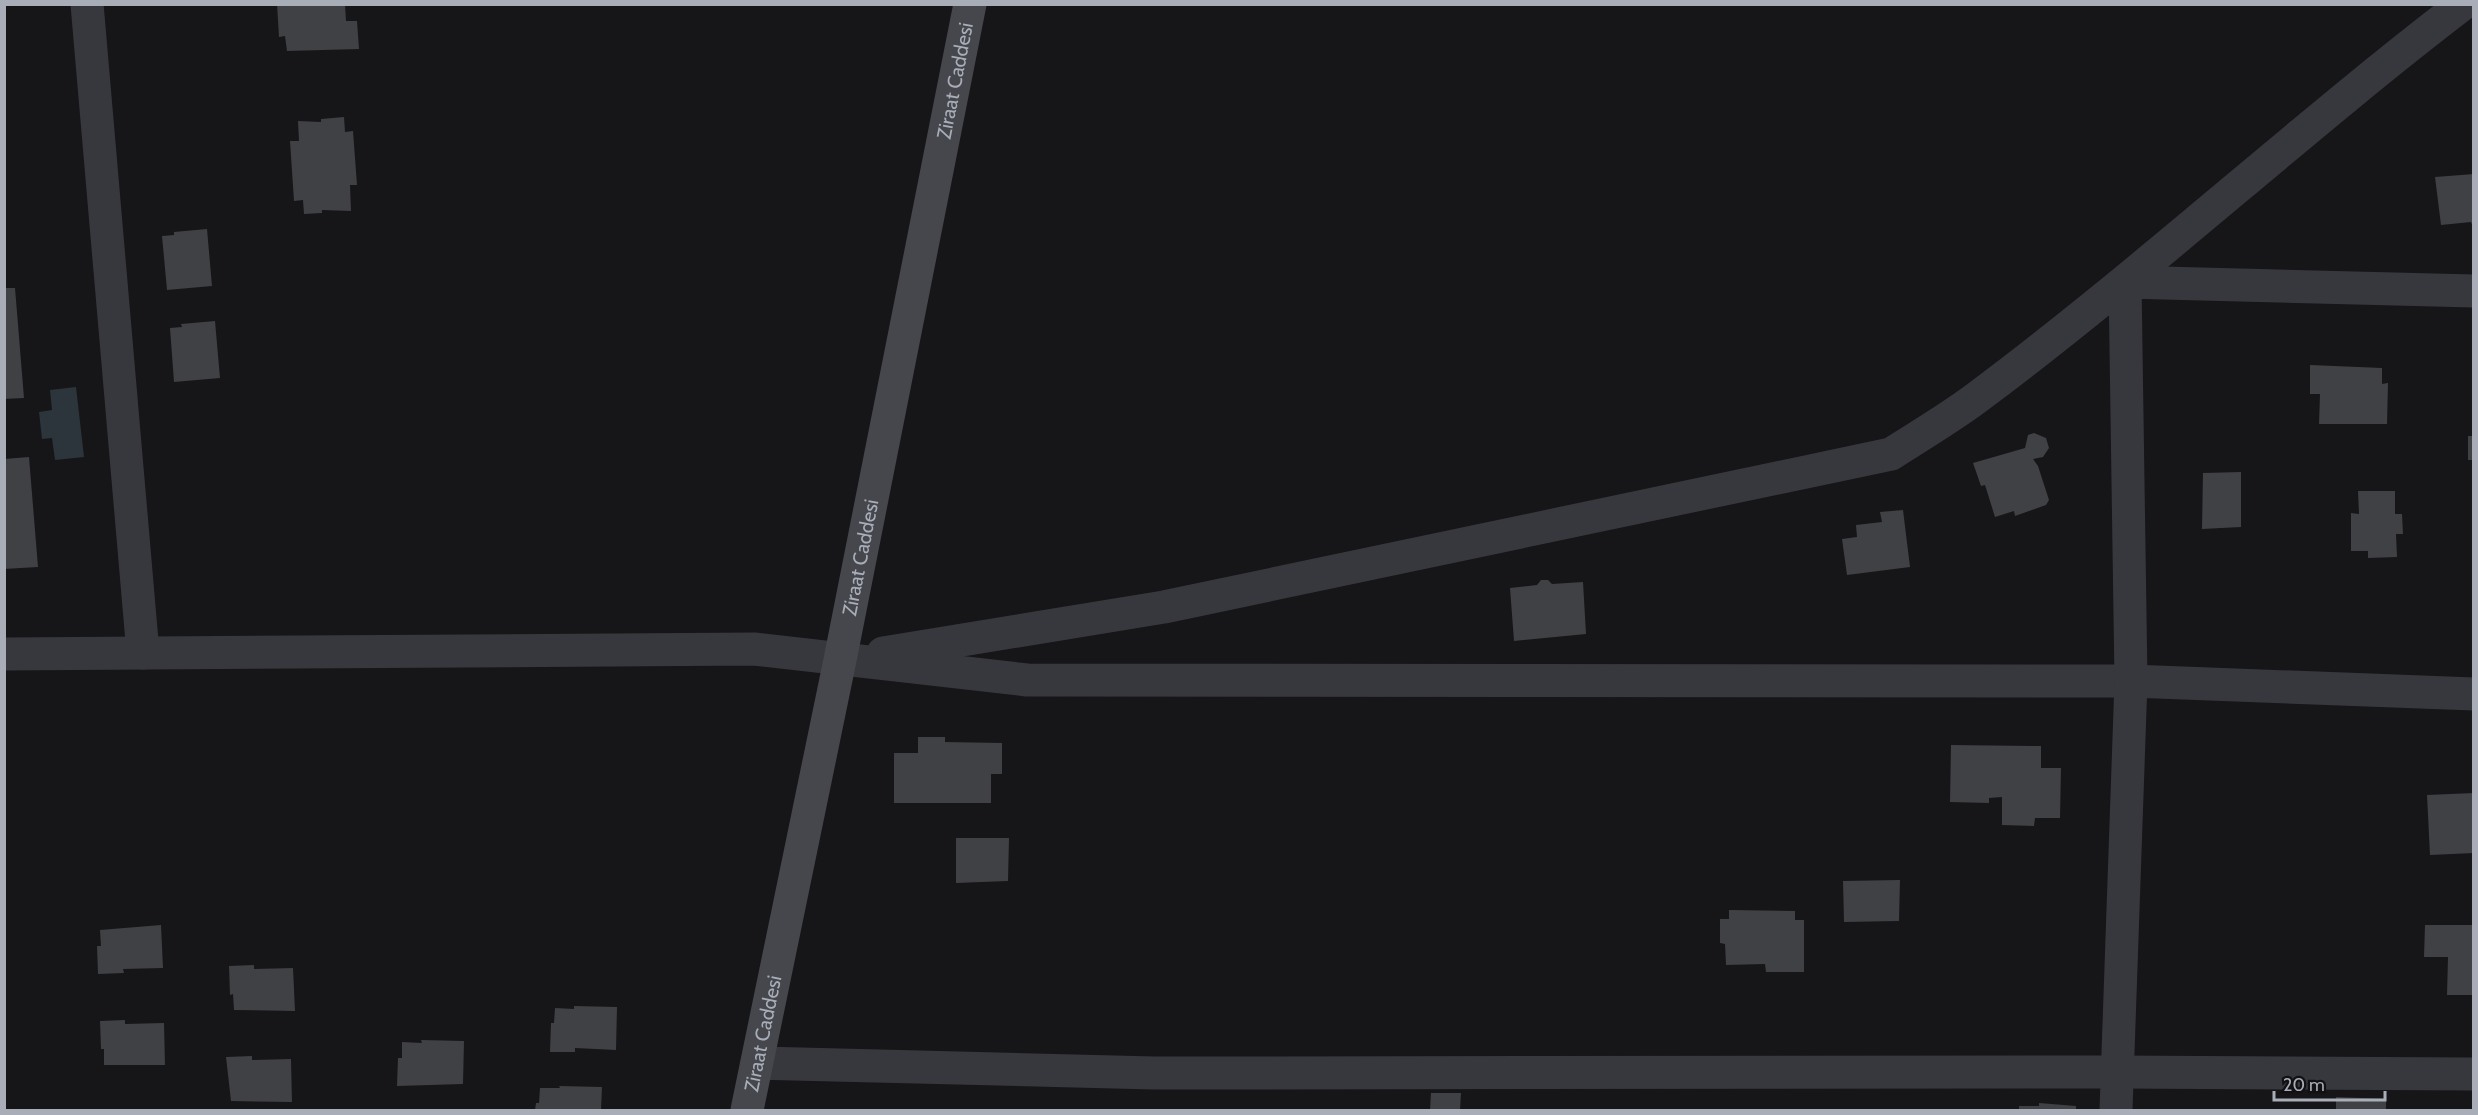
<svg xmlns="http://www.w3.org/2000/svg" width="2478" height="1115" viewBox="0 0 2478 1115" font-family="Cabin,sans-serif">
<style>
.water{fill:#2c353c}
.building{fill:#404145}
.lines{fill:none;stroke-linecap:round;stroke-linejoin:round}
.street{stroke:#37383d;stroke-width:33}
.secondary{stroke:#45474d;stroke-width:33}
.labels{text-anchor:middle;stroke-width:4.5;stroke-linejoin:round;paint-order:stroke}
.street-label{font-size:20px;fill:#a8adb8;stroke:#111113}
</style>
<rect width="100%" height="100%" fill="#161618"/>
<path class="water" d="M76,387l8,70 -29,3 -3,-22 -10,1 -3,-27 13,-2 -2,-20z"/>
<g class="building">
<path d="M277,4h68l1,17h11l2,28 -72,2 -2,-15 -6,1z"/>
<path d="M344,117l1,15 8,-1 4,54h-7l1,26 -29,-1v3l-18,1 -1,-14 -9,1 -4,-60h9l-1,-20 23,1v-3z"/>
<path d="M2474,174v56l-3,-8 -30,3 -6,-48z"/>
<path d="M207,229l5,57 -45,4 -5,-54 12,-1v-3z"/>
<path d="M4,288h11l9,110 -20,1z"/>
<path d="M215,321l5,57 -46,4 -4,-54 12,-1 -1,-3z"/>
<path d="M2310,365l72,3v16l6,-1 -1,41h-68l1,-30h-10z"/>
<path d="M2034,433l12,5 3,10 -6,9 -10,2 5,7 11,34 -3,5 -31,11 -1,-5 -19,6 -10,-32 -4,1 -8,-23 52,-15 3,-13z"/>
<rect x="2468" y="436" width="6" height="24"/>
<path d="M29,457l9,110 -34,2v-110z"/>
<path d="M2241,472v55l-39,2 1,-56z"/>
<path d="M2358,491h37v23h7l1,20h-7l1,23 -29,1v-7h-17v-38l8,1z"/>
<path d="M1903,510l7,57 -63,8 -5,-36 15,-2 -1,-12 26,-3 -2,-10z"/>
<path d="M1541,580h7l4,4 31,-2 3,52 -72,7 -4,-53 27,-3z"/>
<path d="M918,737h27v5l57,1v31h-11v29h-97v-50h24z"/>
<path d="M1951,745l90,1v22h20l-1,50h-25l-1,8 -32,-1v-28l-13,1v5l-39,-1z"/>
<path d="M2474,793v60l-44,2 -3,-60z"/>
<path d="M956,838h53l-1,43 -52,2z"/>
<path d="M1900,880l-1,41 -55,1 -1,-41z"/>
<path d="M1729,910l66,1v9h9v52h-38l-1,-8 -39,1 -1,-21 -5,-1v-24h9z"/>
<path d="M161,925l2,43 -40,1 1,4 -26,1 -1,-28h4l-1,-16z"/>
<path d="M2425,925h49v70h-27l1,-38h-24z"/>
<path d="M254,965v4l39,-1 2,43 -61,-1 -1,-16 -3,1 -1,-29z"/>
<path d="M574,1006l43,1 -1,43 -41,-2v4h-25l1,-29h3l1,-15 19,1z"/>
<path d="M125,1020v4l39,-1 1,42h-61v-16h-3l-1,-28z"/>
<path d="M421,1040l43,1 -1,43 -66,2 1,-28h4v-16l20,1z"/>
<path d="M252,1056v4l39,-1 1,43 -61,-1 -5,-44z"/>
<path d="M559,1086l43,1 -1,23h-66l1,-7h3l1,-15h20z"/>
<path d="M1431,1093h30l-1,17h-30z"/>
<path d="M2336,1097l50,2v11h-50z"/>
<path d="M2039,1103l37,3v4h-57v-4h20z"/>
</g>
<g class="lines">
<g class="street">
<path d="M87,4l56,649"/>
<path d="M883,653l281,-46 727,-153c28,-18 57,-35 84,-55 168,-125 322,-268 488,-395"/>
<path d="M4,654l750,-5 273,31 1104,1 343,13"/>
<path d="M757,1063l397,10 963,-1 357,2"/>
<path d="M2116,1110l15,-429 -6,-399 349,9"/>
</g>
<path class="secondary" id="s1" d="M747,1110l93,-450 130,-656"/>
</g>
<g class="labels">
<g class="street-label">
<text dy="7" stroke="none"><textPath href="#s1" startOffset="1050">Ziraat Caddesi</textPath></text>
<text dy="7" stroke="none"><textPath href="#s1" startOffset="564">Ziraat Caddesi</textPath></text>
<text dy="7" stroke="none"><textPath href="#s1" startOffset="78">Ziraat Caddesi</textPath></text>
</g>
</g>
<rect width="2478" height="1115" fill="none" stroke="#a8adb8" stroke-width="12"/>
<path d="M2274 1091v9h111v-9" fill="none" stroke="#a8adb8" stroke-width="3"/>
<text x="2283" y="1091" font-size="18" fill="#a8adb8" stroke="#111113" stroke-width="4.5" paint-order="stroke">20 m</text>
</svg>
